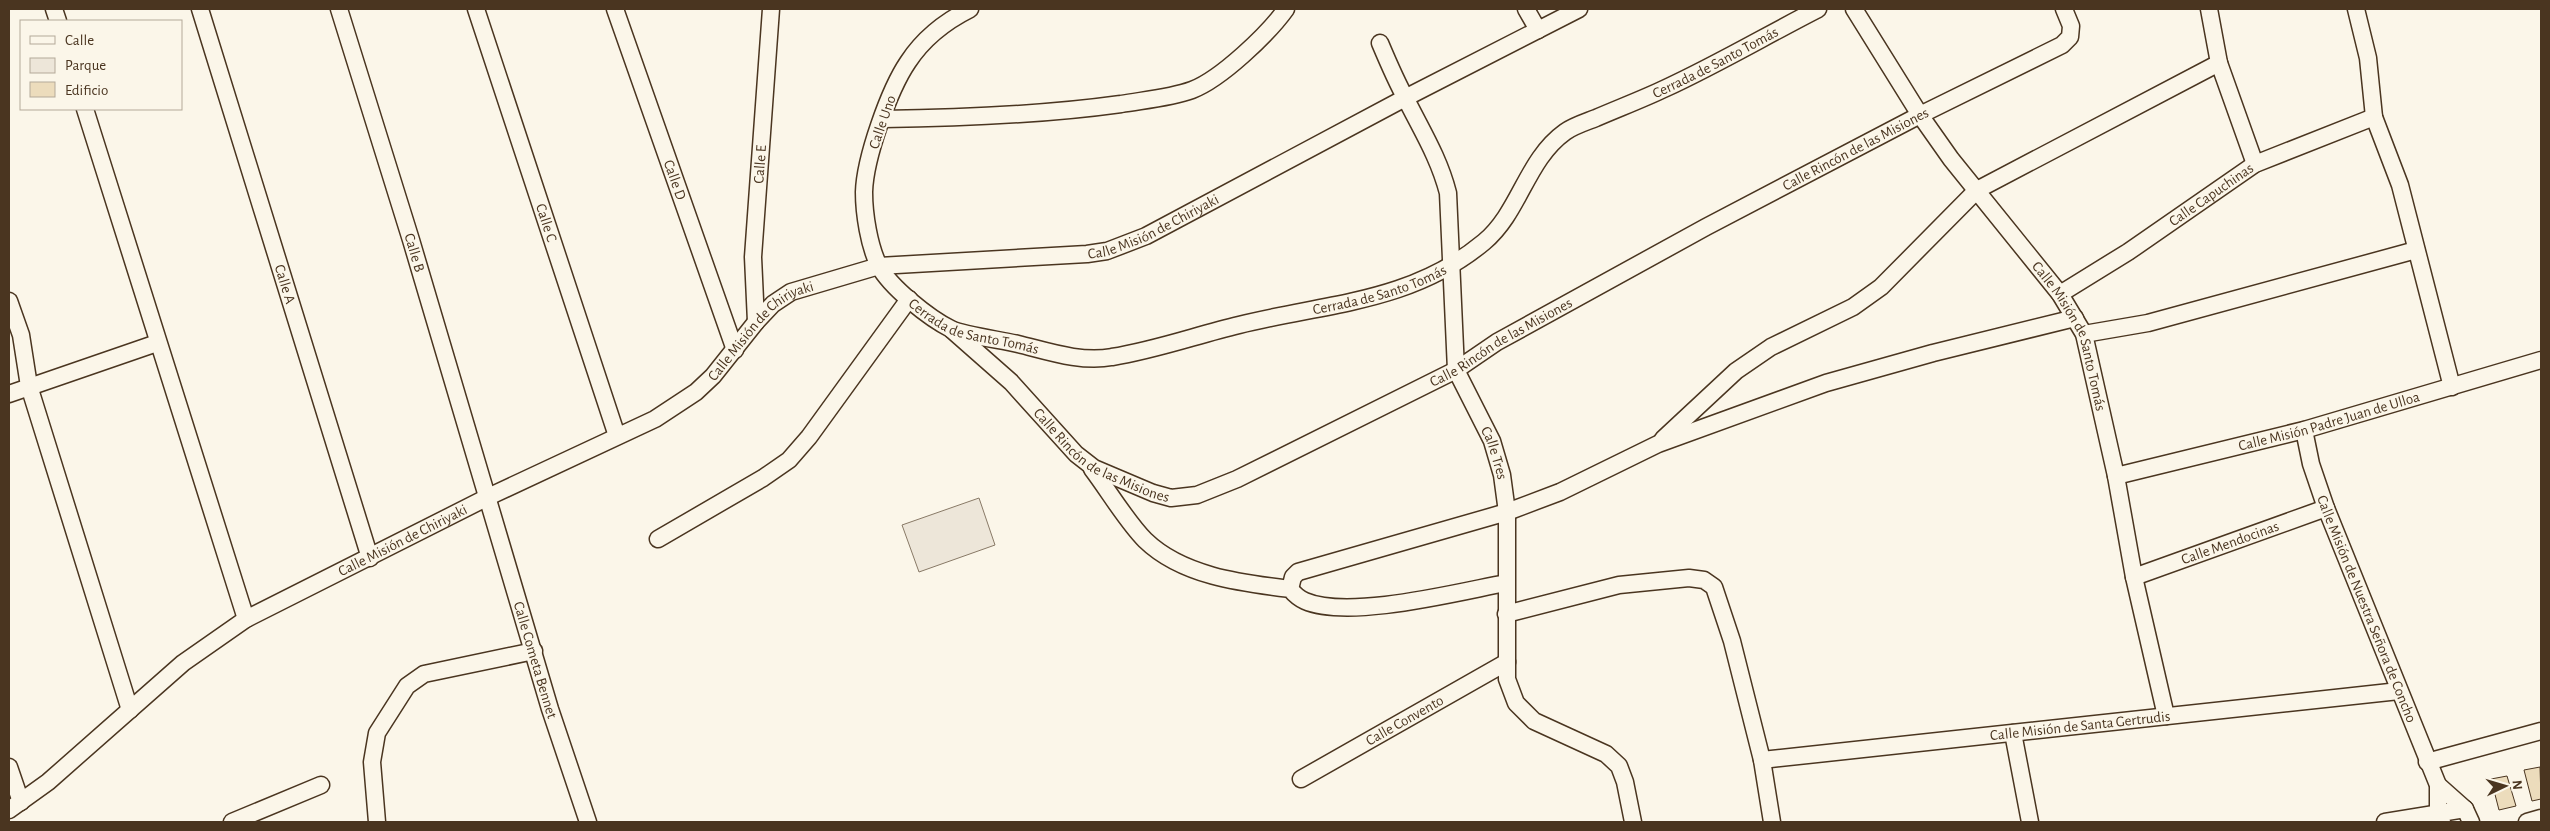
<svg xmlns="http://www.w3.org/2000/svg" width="2550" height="831" viewBox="0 0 2550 831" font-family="'Alegreya Sans',sans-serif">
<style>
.green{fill:#ede6d9;stroke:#887966}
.building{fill:#ecdcbc;stroke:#4a3520}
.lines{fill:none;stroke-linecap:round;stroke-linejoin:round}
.street-casing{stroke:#4a3520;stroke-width:19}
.street{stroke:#fbf6e9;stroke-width:16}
.labels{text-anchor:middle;stroke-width:4;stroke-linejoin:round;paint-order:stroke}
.street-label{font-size:15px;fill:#4a3520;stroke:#fbf6e9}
</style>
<rect width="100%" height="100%" fill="#fbf6e9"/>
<path class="green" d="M979,498l16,47 -76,27 -17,-47z"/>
<g class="building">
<path d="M2540,767l1,32 -9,2 -8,-31z"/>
<path d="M2507,776l9,30 -17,4 -8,-31z"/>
</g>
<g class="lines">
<g class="street-casing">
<g id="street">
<path d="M54,9l4,12"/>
<path id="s1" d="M200,9l170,549"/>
<path id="s2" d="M339,9l72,231 139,469 38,113"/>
<path id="s3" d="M476,9l141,427"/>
<path id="s4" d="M615,9l120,341"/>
<path id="s5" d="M970,9c-24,12 -47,30 -62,53 -19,28 -43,96 -44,130 0,22 5,54 15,74 11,21 50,52 72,63 12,6 50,11 67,15 29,7 63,19 94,13 44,-7 85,-22 127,-32 87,-22 172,-22 245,-83 36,-30 42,-82 81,-110 8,-6 21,-10 31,-14 23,-10 47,-19 70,-30 52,-24 101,-53 152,-79"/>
<path d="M1526,9l12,21"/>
<path id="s6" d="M1854,9l66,106 31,44 109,135 24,40 32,142 18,101 32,139"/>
<path d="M2209,9l10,54 36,101"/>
<path d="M2356,9l12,49 6,59 26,68 52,202"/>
<path id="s7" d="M1380,43c8,19 16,38 26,56 16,32 33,59 42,94l8,177 36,71 10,34 5,37v167l9,24 18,18 72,33 13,12 6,16 8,40"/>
<path d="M85,109l161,510"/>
<path d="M883,119c80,-1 159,-4 238,-15 23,-4 49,-6 71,-14 29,-11 76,-56 94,-81"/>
<path id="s8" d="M2060,294l68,-42 127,-88 119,-47"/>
<path d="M9,301l12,34 8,51 101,324"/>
<path id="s9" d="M756,322l-3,-65 18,-248"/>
<path id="s10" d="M952,330l59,52 65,72 18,14 59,25 18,5 26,-3 40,-16 219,-109 41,-28 209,-115 214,-112 142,-70 8,-8 1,-11 -7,-17"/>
<path d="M2084,334l64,-11 268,-73"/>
<path d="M9,394l148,-51"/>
<path id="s11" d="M2304,430l7,34 15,44 112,277v29l4,8"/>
<path d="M1663,439l73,-68 35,-24 82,-40 28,-20 96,-97 242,-127"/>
<path d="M1092,469c16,21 35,53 53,71 37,36 96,43 145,49 5,6 8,9 15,12 44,19 153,-9 201,-18"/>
<path id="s12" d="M2116,476l188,-46 237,-70"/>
<path d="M658,539l105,-61 26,-18 20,-23 100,-138"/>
<path id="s13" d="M2134,577l192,-69"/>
<path d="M1290,589l3,-12 5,-5 209,-60 53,-20 98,-48 168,-61 107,-30 142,-35"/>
<path d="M1506,614l113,-29 70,-7 15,2 10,7 18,54 30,119 10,62"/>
<path d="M2013,733l17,89"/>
<path id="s14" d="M1762,760l637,-69"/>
<path d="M2427,762l114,-31"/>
<path d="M9,767l12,35"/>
<path id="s15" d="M1301,779l206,-117"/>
<path d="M2438,785l27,24 6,13"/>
<path id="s16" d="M9,810l39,-28 135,-119 63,-44 242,-122 167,-78 41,-27 17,-16 43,-54 17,-18 18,-12 88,-26 208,-12 20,-3 39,-15 259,-138 174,-89"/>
<path d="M232,822l89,-37"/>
<path d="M377,822l-5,-60 5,-29 30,-47 17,-12 110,-23"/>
<path d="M2385,822l80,-13"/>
<path d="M2527,822l14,-4"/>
</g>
</g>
<use href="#street" class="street"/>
</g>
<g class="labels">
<g class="street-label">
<text dy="5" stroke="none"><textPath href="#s5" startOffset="1254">Cerrada de Santo Tomás</textPath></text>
<text transform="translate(882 122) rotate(-71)" y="5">Calle Uno</text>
<text dy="5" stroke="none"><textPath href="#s10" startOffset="1052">Calle Rincón de las Misiones</textPath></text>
<text dy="5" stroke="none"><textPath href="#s9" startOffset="158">Calle E</textPath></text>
<text dy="5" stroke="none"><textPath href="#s4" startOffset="181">Calle D</textPath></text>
<text dy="5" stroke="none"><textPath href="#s8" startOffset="181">Calle Capuchinas</textPath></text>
<text dy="5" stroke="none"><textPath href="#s3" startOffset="225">Calle C</textPath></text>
<text dy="5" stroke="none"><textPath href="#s16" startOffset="1320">Calle Misión de Chiriyaki</textPath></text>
<text dy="5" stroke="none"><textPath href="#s2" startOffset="255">Calle B</textPath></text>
<text dy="5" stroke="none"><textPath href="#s1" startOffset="288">Calle A</textPath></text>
<text dy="5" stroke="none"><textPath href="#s5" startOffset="834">Cerrada de Santo Tomás</textPath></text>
<text dy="5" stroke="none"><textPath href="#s5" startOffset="414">Cerrada de Santo Tomás</textPath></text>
<text dy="5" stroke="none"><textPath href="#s16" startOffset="900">Calle Misión de Chiriyaki</textPath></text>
<text dy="5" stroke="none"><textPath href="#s6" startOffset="395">Calle Misión de Santo Tomás</textPath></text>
<text dy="5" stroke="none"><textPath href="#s10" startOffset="648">Calle Rincón de las Misiones</textPath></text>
<text dy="5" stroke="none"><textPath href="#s12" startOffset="220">Calle Misión Padre Juan de Ulloa</textPath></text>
<text dy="5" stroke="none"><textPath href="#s10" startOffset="198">Calle Rincón de las Misiones</textPath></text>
<text dy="5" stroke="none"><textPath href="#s7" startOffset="434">Calle Tres</textPath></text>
<text dy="5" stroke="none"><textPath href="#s16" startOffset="480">Calle Misión de Chiriyaki</textPath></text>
<text dy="5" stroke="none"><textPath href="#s13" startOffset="102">Calle Mendocinas</textPath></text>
<text dy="5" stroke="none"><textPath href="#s11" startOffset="190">Calle Misión de Nuestra Señora de Concho</textPath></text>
<text dy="5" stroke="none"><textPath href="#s2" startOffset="680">Calle Cometa Bennet</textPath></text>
<text dy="5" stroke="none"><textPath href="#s15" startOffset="119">Calle Convento</textPath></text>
<text dy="5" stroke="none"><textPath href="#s14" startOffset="320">Calle Misión de Santa Gertrudis</textPath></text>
</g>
</g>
<rect width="2550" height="831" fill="none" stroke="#4a3520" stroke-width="20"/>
<rect x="20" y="20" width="162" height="90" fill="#fbf6e9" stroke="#b4a999"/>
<rect x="30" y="36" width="25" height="8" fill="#fbf6e9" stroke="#b4a999"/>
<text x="65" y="45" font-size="15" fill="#4a3520">Calle</text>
<rect x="30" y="58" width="25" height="15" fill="#ede6d9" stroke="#b4a999"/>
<text x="65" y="70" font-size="15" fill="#4a3520">Parque</text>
<rect x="30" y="82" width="25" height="15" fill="#ecdcbc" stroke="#b4a999"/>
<text x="65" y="95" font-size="15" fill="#4a3520">Edificio</text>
<g transform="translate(2505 786) rotate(85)" stroke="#fbf6e9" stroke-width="4" paint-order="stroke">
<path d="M0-4L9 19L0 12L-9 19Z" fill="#4a3520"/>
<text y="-8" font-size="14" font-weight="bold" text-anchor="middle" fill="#4a3520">N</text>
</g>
</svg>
